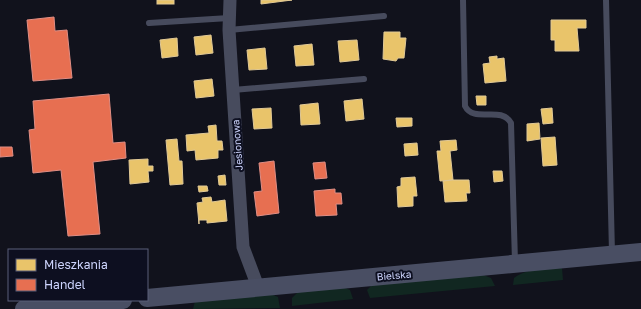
<svg xmlns="http://www.w3.org/2000/svg" width="641" height="309" viewBox="0 0 641 309" font-family="'Golos Text',sans-serif">
<style>
.green{fill:#112721}
.homes{fill:#e9c46a;stroke:#e1c996}
.shops{fill:#e76f51;stroke:#e08e85}
.lines{fill:none;stroke-linecap:round;stroke-linejoin:round}
.service{stroke:#474b5d;stroke-width:6}
.minor{stroke:#474b5d;stroke-width:13}
.secondary{stroke:#494e63;stroke-width:18}
.labels{text-anchor:middle;stroke-width:4;stroke-linejoin:round;paint-order:stroke}
.street-label{font-size:10px;fill:#ced5fe;stroke:#0d0f20}
</style>
<rect width="100%" height="100%" fill="#11121c"/>
<g class="green">
<path d="M562,268l1,12 -50,5 1,-7c13,-10 32,-9 48,-10z"/>
<path d="M481,274l10,4 4,8 -125,12 -3,-8 5,-5z"/>
<path d="M343,287l7,3 3,9 -61,7v-8l7,-7z"/>
<path d="M271,294l7,3 2,11 -87,1 2,-8z"/>
</g>
<g class="homes">
<rect x="157" y="0" width="17" height="4"/>
<path d="M261,0h31l-31,4z"/>
<path d="M551,20h35v8h-9l2,23h-24v-11h-4z"/>
<path d="M384,32h16v6h6l-2,20h-6l-2,3 -13,-2z"/>
<path d="M211,35l2,18 -17,2 -2,-18z"/>
<path d="M177,38l1,18 -16,2 -2,-18z"/>
<path d="M357,40l2,20 -19,2 -2,-21z"/>
<path d="M312,44l2,21 -18,1 -2,-20z"/>
<path d="M265,48l2,21 -18,1 -2,-20z"/>
<path d="M497,56v3l7,-1 2,23 -21,2 -2,-19 7,-1 -1,-6z"/>
<path d="M212,79l2,17 -18,2 -2,-17z"/>
<path d="M476,96h10v9h-9z"/>
<path d="M362,99l2,20 -18,2 -2,-20z"/>
<path d="M318,103l2,21 -19,1 -1,-20z"/>
<path d="M271,108l1,20 -18,1 -2,-20z"/>
<path d="M552,108l1,15 -10,1 -2,-15z"/>
<path d="M396,118h16v8l-15,1z"/>
<path d="M539,123l1,16 -13,2v-17z"/>
<path d="M216,125l1,16h5l1,9h-5v8l-22,2 -1,-10 -8,1 -1,-16 23,-2 -1,-7z"/>
<path d="M555,137l2,28 -14,1 -2,-28z"/>
<path d="M177,139l2,22h3l1,23 -13,1 -4,-45z"/>
<path d="M456,140l1,10 -7,1 3,29 -13,1 -3,-30h4l-1,-10z"/>
<path d="M417,143l1,12 -13,1 -1,-12z"/>
<path d="M148,159v7h5v5h-5l1,11 -19,2 -1,-24z"/>
<path d="M493,171h9l1,10 -9,1z"/>
<path d="M225,175l1,10h-7l-1,-9z"/>
<path d="M415,177l2,19h-4v10l-15,1 -1,-20 4,-1v-8z"/>
<path d="M453,180h16l1,13h-4l1,8 -22,1 -2,-21z"/>
<path d="M198,186h9l1,5 -9,1z"/>
<path d="M211,197l1,5 13,-2 2,21 -20,2v-3h-8v4l-2,-21 6,-1 -1,-4z"/>
</g>
<g class="shops">
<path d="M54,17l1,14 12,-1 5,48 -39,3 -6,-61z"/>
<path d="M109,94l4,49 12,-1 1,16 -33,4 7,72 -32,2 -7,-66 -28,3 -4,-43 6,-1 -2,-28z"/>
<path d="M0,147h12l1,9 -13,1z"/>
<path d="M274,161l5,52 -22,3 -3,-24 8,-1 -3,-28z"/>
<path d="M325,162l2,16 -12,1 -2,-16z"/>
<path d="M335,189v4h6l1,11h-6l1,11 -21,1 -2,-25z"/>
</g>
<g class="lines">
<g class="service">
<path d="M463,0l2,106c9,18 36,-1 46,17l4,139"/>
<path d="M606,0l6,253"/>
<path d="M149,23l80,-5"/>
<path d="M229,30l155,-14"/>
<path d="M233,90l131,-11"/>
</g>
<path class="minor" d="M230,0l-1,30 14,217 15,40"/>
<g class="secondary">
<path d="M147,298l494,-46"/>
<path d="M24,309l99,-9"/>
</g>
</g>
<g class="labels">
<g class="street-label">
<text transform="translate(237 145) rotate(-94)" y="4">Jesionowa</text>
<text transform="translate(394 275) rotate(-5)" y="4">Bielska</text>
</g>
</g>
<rect x="8" y="249" width="140" height="52" fill="#0d0f20" stroke="#5a5e79"/>
<rect x="16" y="259" width="20" height="12" fill="#e9c46a" stroke="#5a5e79"/>
<text x="44" y="269" font-size="12" fill="#ced5fe">Mieszkania</text>
<rect x="16" y="279" width="20" height="12" fill="#e76f51" stroke="#5a5e79"/>
<text x="44" y="289" font-size="12" fill="#ced5fe">Handel</text>
</svg>
